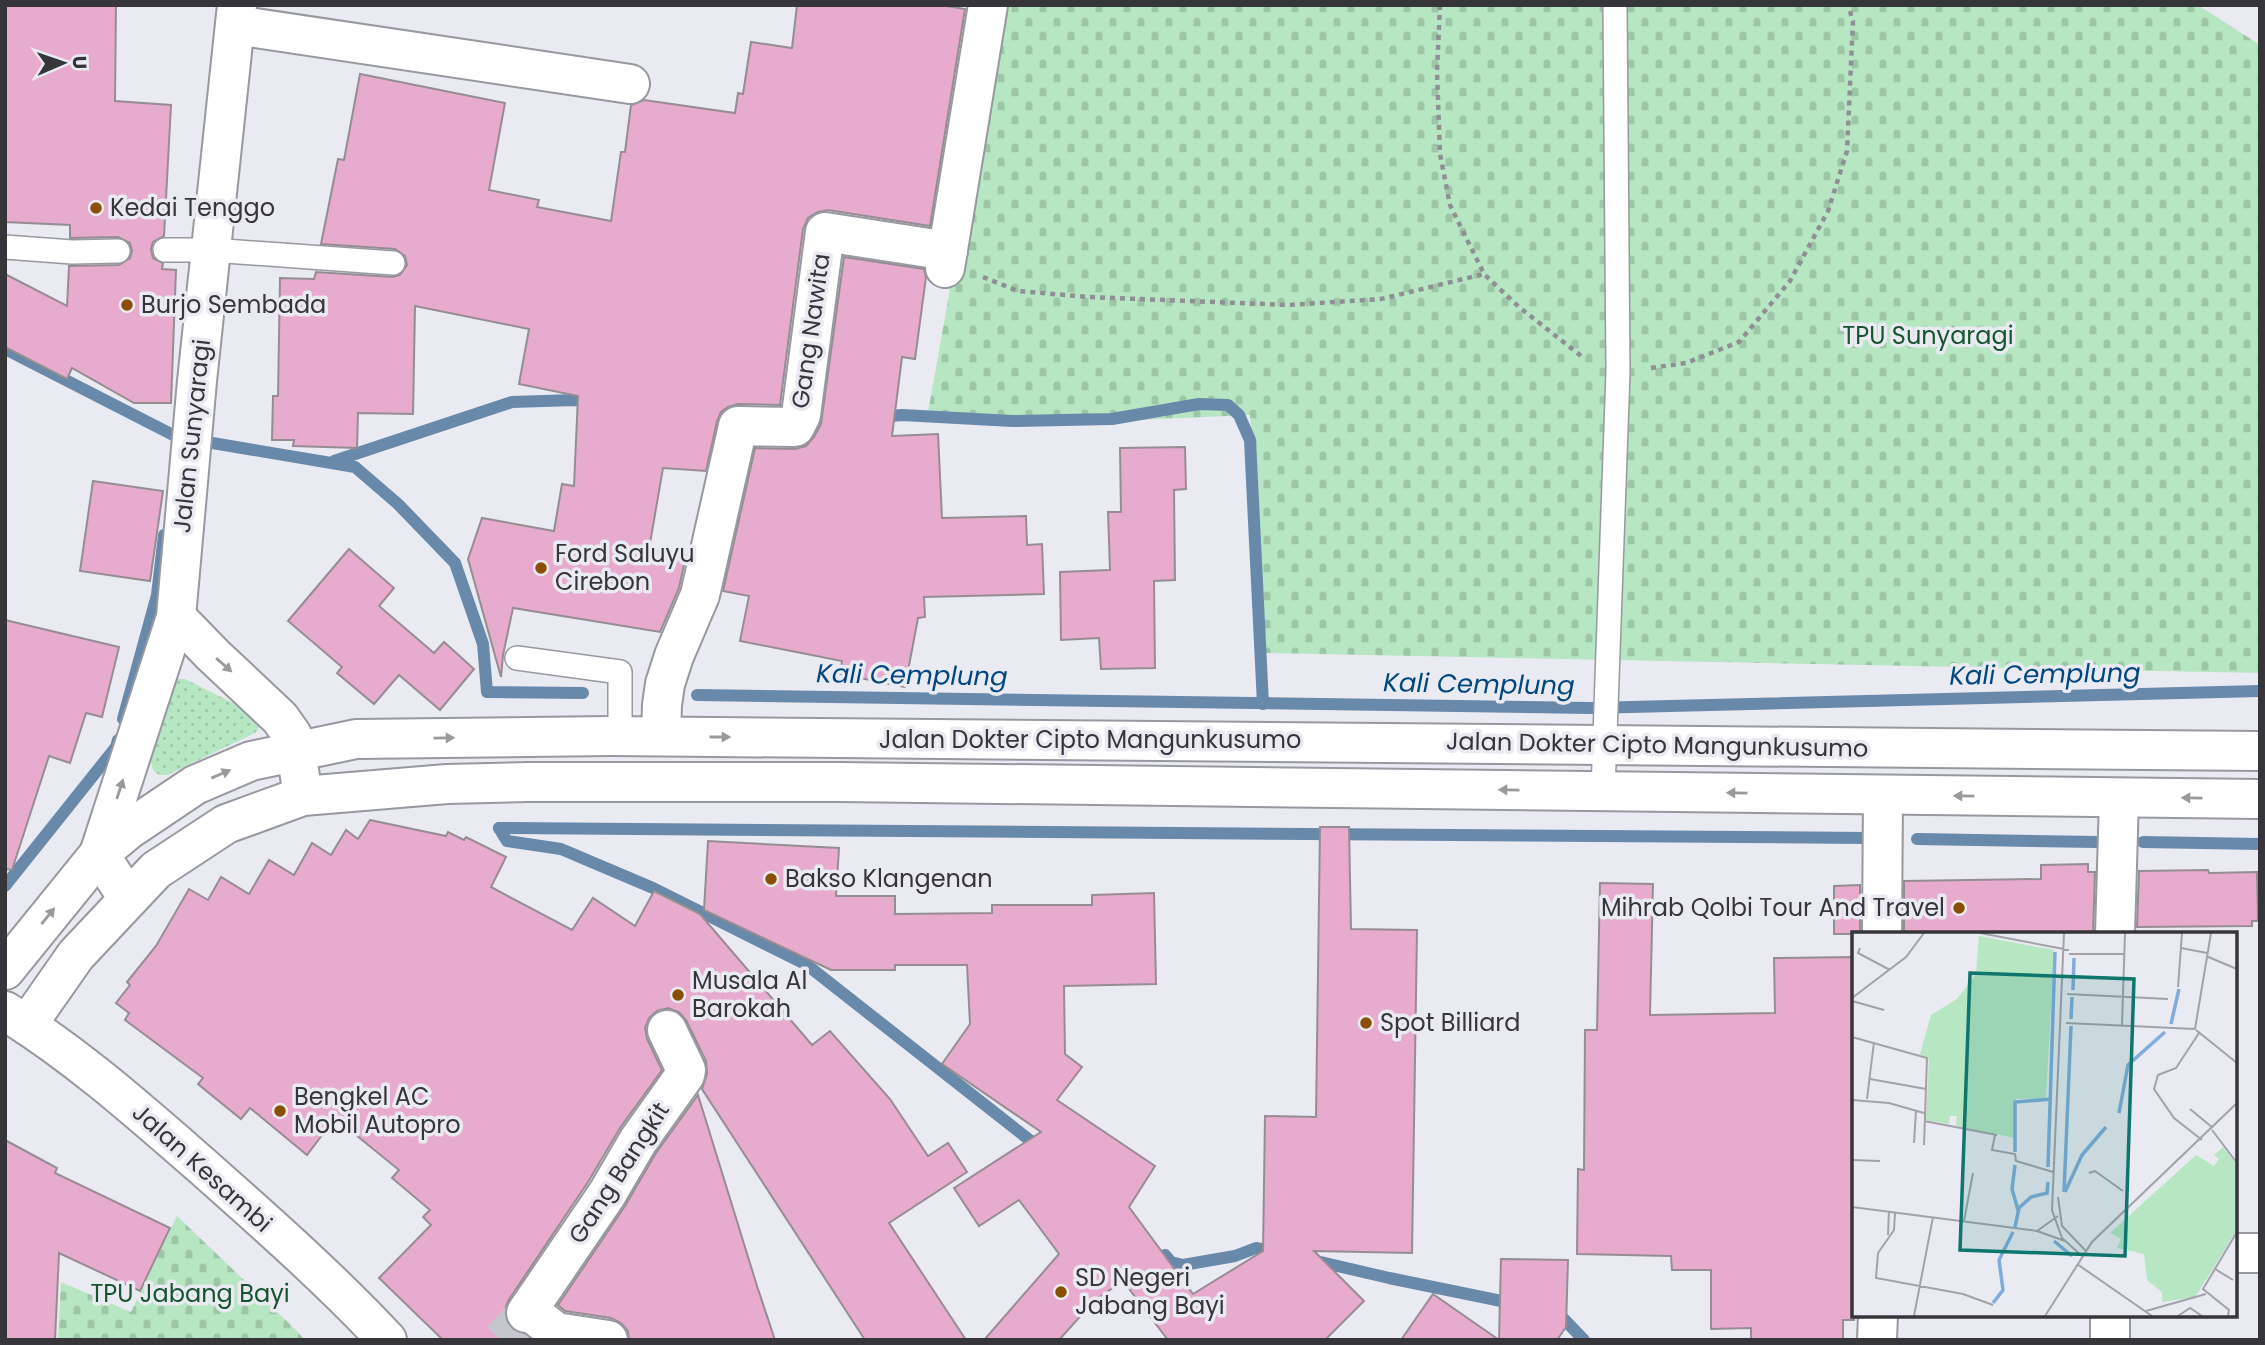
<svg xmlns="http://www.w3.org/2000/svg" width="2265" height="1345" viewBox="0 0 2265 1345" font-family="Poppins,sans-serif">
<style>
.grass{fill:url(#grass-dots)}
.cemetery{fill:url(#cemetery-stones)}
.lines{fill:none;stroke-linecap:round;stroke-linejoin:round}
.stream{stroke:#6989aa;stroke-width:12}
.building{fill:#e6abcd;stroke:#968d92;stroke-width:2}
.minor-tunnel{stroke:#c6c6ce;stroke-width:38;stroke-dasharray:38 19;stroke-linecap:butt}
.service-casing{stroke:#9898a0;stroke-width:26}
.minor-casing{stroke:#9898a0;stroke-width:42}
.secondary-casing{stroke:#9898a0;stroke-width:42}
.primary-casing{stroke:#9898a0;stroke-width:42}
.path{stroke:#8f8f95;stroke-width:4.5;stroke-dasharray:5 5;stroke-linecap:butt}
.service{stroke:#fff;stroke-width:23}
.minor{stroke:#fff;stroke-width:38}
.secondary{stroke:#fff;stroke-width:38}
.primary{stroke:#fff;stroke-width:38}
.oneway{fill:#9a9a9c}
.poi-dot{fill:#895004;stroke:#eaeaf3;stroke-width:2.5}
.labels{text-anchor:middle;stroke-width:7;stroke-linejoin:round;paint-order:stroke}
.poi-label{font-size:24px;fill:#36363a;stroke:#eaeaf3;text-anchor:start}
.street-label{font-size:24px;fill:#36363a;stroke:#eaeaf3}
.park-label{font-size:24px;fill:#16542d;stroke:#eaeaf3}
.water-label{font-size:26px;font-style:italic;fill:#00477f;stroke:#eaeaf3}
.inset-river{fill:none;stroke:#7facda;stroke-width:3.5}
.inset-road{fill:none;stroke:#a2a2a9;stroke-width:2}
.view{fill:#0f766e;fill-opacity:0.15;stroke:#0f766e;stroke-width:3.5}
.inset-edge{fill:none;stroke:#36363a;stroke-width:3.5}
</style>
<defs>
<pattern id="grass-dots" width="8" height="8" patternUnits="userSpaceOnUse" patternTransform="scale(1.75)"><rect width="8" height="8" fill="#b6e6c2"/><path d="M2 2h.1M6 6h.1" fill="none" stroke="#9dc6a7" stroke-width="1.8" stroke-linecap="round"/></pattern>
<pattern id="cemetery-stones" width="16" height="16" patternUnits="userSpaceOnUse" patternTransform="scale(1.75)"><rect width="16" height="16" fill="#b6e6c2"/><path d="M2 7V4a2 2 0 0 1 4 0v3zM10 15v-3a2 2 0 0 1 4 0v3z" fill="#9dc6a7"/></pattern>
</defs>
<rect width="100%" height="100%" fill="#eaeaf3"/>
<path class="grass" d="M177,679h8l72,36 4,10 -6,8 -88,42h-8l-6,-5 -3,-11 21,-74z"/>
<g class="cemetery">
<path d="M1001,5h1197l62,40v628l-994,-20 -16,-238 -226,10 -97,-7z"/>
<path d="M177,1216l116,111 12,13h-247l3,-58 70,30z"/>
</g>
<g class="lines">
<g class="stream">
<path d="M5,349l172,88 178,30 43,37 57,59 28,81 4,48 96,1"/>
<path d="M881,417l21,-2 110,6 100,-2 87,-15 29,1 11,10 11,25 13,264"/>
<path d="M334,461l178,-59 63,-2 18,2"/>
<path d="M697,695l894,13 669,-17"/>
<path d="M123,719l34,-124 7,-60"/>
<path d="M499,828l1369,10"/>
<path d="M499,828l8,13 54,8 92,39 154,77 234,184"/>
<path d="M1917,839l180,3"/>
<path d="M2143,842l117,2"/>
<path d="M5,886l111,-139 2,-7"/>
<path d="M1165,1255l6,7 12,3 52,-9 21,-8 21,4"/>
<path d="M1312,1260l77,18 127,26"/>
<path d="M1555,1312l3,1 26,27"/>
</g>
</g>
<g class="building">
<path d="M5,5h111l-1,96 56,4 -7,131 -11,6 -2,7 2,9 10,5 -1,6 14,1 -5,133h-37l-62,-35 -5,11 -62,-32v-73l62,32 2,-40 50,-1 11,-7 2,-7 -2,-8 -12,-6 -48,1v-13l-65,-3z"/>
<path d="M797,5h144l24,4 -35,217 -102,-16 -10,2 -10,6 -5,11 -23,176 -42,-1 -10,3 -7,5 -4,9 -11,50 -43,-3 -14,81 37,6 -7,33 -19,44 -147,-24 -10,47 -2,22 -33,-118 14,-41 72,13 8,-47 12,2 4,-90 -59,-12 10,-55 -114,-23 -2,108 -55,-1 -1,35 -64,-2 1,-6h-22l1,-44h5l2,-118 34,1 2,-7 77,5 7,-2 7,-10 -2,-9 -10,-7 -74,-5 17,-85 6,1 16,-86 145,29 -16,87 50,10 -2,7 74,14 10,-69h4l6,-47 13,-5 91,13 3,-20 5,1 8,-52 41,6z"/>
<path d="M844,257l80,12 2,8 -11,82 -13,-2 -10,79 46,-2 4,84 84,-2 1,29 15,-1 2,50 -120,3 1,20 -7,1 -13,69 -65,-13 2,-13 -102,-20 9,-45 -26,-5 32,-143 40,1 11,-3 8,-9 7,-13z"/>
<path d="M1185,447l1,42 -12,1 1,90 -21,1 1,87 -54,1 -2,-31 -38,2 -1,-68 50,-2 -2,-58h13l-1,-64z"/>
<path d="M93,481l70,10 -13,90 -70,-10z"/>
<path d="M349,549l45,39 -15,18 55,47 10,-11 30,27 -34,41 -41,-35 -25,29 -37,-31 5,-6 -54,-46z"/>
<path d="M5,620l114,27 -17,70 -16,-4 -16,50 -21,-7 -37,114 -7,-1z"/>
<path d="M370,820l76,16 2,-4 16,8 2,-3 40,20 -15,30 81,43 21,-32 42,28 19,-35 46,23 112,131 18,-14 60,68 38,57 20,-13 19,29 -78,51 77,117h-101l-163,-251 5,-15 -1,-13 -20,-41 -7,-8 -11,-4 -11,3 -8,7 -4,10 2,11 15,31 -42,58 -32,54 -80,119 -4,11 3,11 6,8 17,9h-87l-64,-62 52,-53 -8,-8 7,-7 -38,-32 7,-8 -64,-52 -28,37 -57,-47 -9,11 -43,-35 5,-6 -78,-58 4,-7 -13,-10 14,-18 -3,-3 29,-36 33,-57 19,11 13,-23 28,17 20,-34 25,15 18,-32 19,12 15,-25 12,9z"/>
<path d="M1320,827h29l2,102 66,1 -5,323 -98,-2 50,50 -39,39h-157l-45,-59 -29,20 -35,39h-75l75,-86 -40,-54 -40,26 -25,-38 87,-56 -99,-68 28,-40 -3,-59h-72v5h-64l-127,-60 4,-69 131,7 -3,48h59v18l97,-1v-8h100v-10l62,-2 2,91 -92,2 1,68 17,13 -25,33 98,66 -26,41 64,87 70,-43 2,-135 51,1z"/>
<path d="M2088,864v8h7l-2,62h-189v-53l137,-2v-14z"/>
<path d="M2208,870l1,3 48,-1 1,49h-6v5l-115,1 2,-56z"/>
<path d="M1600,883l53,1 -3,131 125,-2 -1,-55 80,-1v363h-11v20h-92v-12l-40,1v-59h-39l-1,-14 -94,-2 1,-85 6,1 1,-140h12z"/>
<path d="M1860,885v49h-26v-48z"/>
<path d="M698,1095l59,191 18,54h-146l-1,-9 -7,-8 -10,-5 -46,-7 -7,-6 67,-99 31,-53z"/>
<path d="M5,1140l52,28 -2,5 115,55 -30,63 -81,-38 -4,87h-50z"/>
<path d="M1501,1259l67,1 -2,67 -9,13h-58z"/>
<path d="M1433,1294l66,46h-98z"/>
</g>
<g class="lines">
<path class="minor-tunnel" d="M501,1340l25,-27"/>
<g class="service-casing">
<g id="service">
<path d="M5,247l67,5 46,-1"/>
<path d="M165,250h46l182,13"/>
<path d="M517,658l103,14v65"/>
<path d="M1603,791l15,-419 -3,-367"/>
</g>
</g>
<g class="minor-casing">
<g id="minor">
<path d="M235,25l395,59"/>
<path d="M945,268l43,-263"/>
<path d="M176,617l37,38 67,63 12,17 4,16 7,45"/>
<path d="M661,736l1,-31 3,-21 9,-28 26,-61 38,-169 57,1 6,-12 24,-183 123,19"/>
<path d="M128,898l-29,-44 77,-237 21,-236 40,-376"/>
<path d="M1882,934l1,-139"/>
<path d="M2115,934l4,-136"/>
<path d="M2235,1253h25"/>
<path d="M528,1310l28,22 52,8"/>
<path d="M526,1313l81,-119 31,-53 47,-66 1,-5 -19,-40"/>
<path d="M2110,1315v25"/>
<path d="M1877,1340l1,-25"/>
</g>
</g>
<g class="secondary-casing">
<g id="secondary">
<path d="M5,970l94,-116 29,-24 67,-45 56,-24 105,-22 255,-3 1649,15"/>
<path d="M27,1025l49,-70 80,-85 70,-46 77,-28 144,-12 81,-2h312l1420,17"/>
</g>
</g>
<g class="primary-casing">
<path id="primary" d="M5,1011c71,44 133,99 196,154 63,56 128,113 186,175"/>
</g>
<g class="path">
<path d="M1440,5l-3,67 3,82 10,51 34,69 35,33 66,52"/>
<path d="M983,277l35,14 71,6 199,8 93,-6 103,-25"/>
<path d="M1651,368l35,-5 53,-21 51,-61 38,-70 19,-60 6,-130 -5,-16"/>
</g>
<use href="#service" class="service"/>
<use href="#minor" class="minor"/>
<use href="#secondary" class="secondary"/>
<use href="#primary" class="primary"/>
</g>
<defs><path id="oneway-solid" d="M-6-.8H1V-3.2L6.5 0L1 3.2V.8H-6Z" transform="scale(1.75)"/></defs>
<g class="oneway">
<use href="#oneway-solid" transform="translate(224 665) rotate(41)"/>
<use href="#oneway-solid" transform="translate(720 737)"/>
<use href="#oneway-solid" transform="translate(444 738) rotate(-1)"/>
<use href="#oneway-solid" transform="translate(221 774) rotate(-23)"/>
<use href="#oneway-solid" transform="translate(120 789) rotate(-72)"/>
<use href="#oneway-solid" transform="translate(1509 790) rotate(-179)"/>
<use href="#oneway-solid" transform="translate(1737 793) rotate(-179)"/>
<use href="#oneway-solid" transform="translate(1964 796) rotate(-179)"/>
<use href="#oneway-solid" transform="translate(2192 798) rotate(-179)"/>
<use href="#oneway-solid" transform="translate(48 916) rotate(-51)"/>
</g>
<g class="poi-dot">
<circle cx="96" cy="208" r="7"/>
<circle cx="127" cy="305" r="7"/>
<circle cx="541" cy="568" r="7"/>
<circle cx="771" cy="879" r="7"/>
<circle cx="1959" cy="908" r="7"/>
<circle cx="678" cy="995" r="7"/>
<circle cx="1366" cy="1023" r="7"/>
<circle cx="280" cy="1111" r="7"/>
<circle cx="1061" cy="1292" r="7"/>
</g>
<g class="labels">
<g class="poi-label">
<text x="110" y="216">Kedai Tenggo</text>
<text x="141" y="313">Burjo Sembada</text>
<text x="555" y="562">Ford Saluyu<tspan x="555" dy="28">Cirebon</tspan></text>
<text x="785" y="887">Bakso Klangenan</text>
<text x="1945" y="916" text-anchor="end">Mihrab Qolbi Tour And Travel</text>
<text x="692" y="989">Musala Al<tspan x="692" dy="28">Barokah</tspan></text>
<text x="1380" y="1031">Spot Billiard</text>
<text x="294" y="1105">Bengkel AC<tspan x="294" dy="28">Mobil Autopro</tspan></text>
<text x="1075" y="1286">SD Negeri<tspan x="1075" dy="28">Jabang Bayi</tspan></text>
</g>
<g class="street-label">
<text transform="translate(811 331) rotate(-82)" y="8">Gang Nawita</text>
<text transform="translate(192 436) rotate(-84)" y="8">Jalan Sunyaragi</text>
<text x="1090" y="748">Jalan Dokter Cipto Mangunkusumo</text>
<text transform="translate(1657 745) rotate(1)" y="8">Jalan Dokter Cipto Mangunkusumo</text>
<text transform="translate(202 1168) rotate(42)" y="8">Jalan Kesambi</text>
<text transform="translate(619 1173) rotate(-57)" y="8">Gang Bangkit</text>
</g>
<g class="park-label">
<text x="1928" y="344">TPU Sunyaragi</text>
<text x="190" y="1302">TPU Jabang Bayi</text>
</g>
<g class="water-label">
<text transform="translate(2045 674) rotate(-1)" y="9">Kali Cemplung</text>
<text transform="translate(912 675) rotate(1)" y="9">Kali Cemplung</text>
<text transform="translate(1479 684) rotate(1)" y="9">Kali Cemplung</text>
</g>
</g>
<g transform="translate(1852 932)">
<rect width="385" height="385" fill="#eaeaf3"/>
<path d="M127,4l75,14 -8,148 -30,1 -1,39 -59,-12 1,-10h-7l-1,8 -23,-4 3,-60 -9,-6 11,-39 26,-16 19,-25zM371,215l14,18v65l-42,67 -33,5v-10l-15,-12 -3,-26 -27,-6 4,-9 -11,-6 86,-78 18,11 5,-7 -5,-4z" fill="#b6e6c2"/>
<path class="inset-river" d="M221,58l1,-32M219,87l1,-22M319,92l8,-35M267,181l9,-48 37,-33M163,220v-50l37,-3M163,233l-3,24 6,21M196,235l7,-215M212,260l7,-166M213,260l17,-37 24,-28M163,295l4,-19 12,-11 16,-4 1,-11M202,309l18,15M141,371l10,-13 -4,-30 14,-28"/>
<path class="inset-road" d="M128,1l89,17M212,1l-12,277 10,28 20,18M8,16l-2,5 32,17M329,16l26,5M217,22h55M354,24l31,13M326,55l4,-54M215,62l101,5M0,66l54,-41 18,-24M0,69l32,9M214,91l129,6M270,93l3,-92M343,97l16,-96M344,98l41,33M347,101l-23,35 -18,7 -4,14 20,29 28,22M0,105l75,21 -3,87M18,147l56,10M15,167l7,-57M0,168l37,3 35,10M338,177l23,19M72,189l73,14M360,198l25,33M143,203l-3,15 23,4 1,7 37,11M62,211l2,-32M0,228l28,1M237,241l6,-2 28,20M206,265l4,29 24,25M0,275l185,24 28,10M43,280l-1,18 -16,23 -2,25 87,16 30,11M112,289l9,-48M185,299l21,-15M36,303l1,-24M225,332l75,52M363,337l18,11M294,379l60,-17M62,384l19,-99M193,384l47,-74 145,-139M326,384l12,-8 12,8M376,384l1,-6 -26,-21 34,-57"/>
<path class="view" d="M118,41l164,6 -9,277 -165,-6z"/>
<rect width="385" height="385" class="inset-edge"/>
</g>
<rect width="2265" height="1345" fill="none" stroke="#36363a" stroke-width="14"/>
<g transform="translate(63 63) rotate(88)" stroke="#eaeaf3" stroke-width="5" paint-order="stroke">
<path d="M0-5L12 26L0 18L-12 26Z" fill="#36363a"/>
<text y="-10" font-size="19" font-weight="bold" text-anchor="middle" fill="#36363a">U</text>
</g>
</svg>
